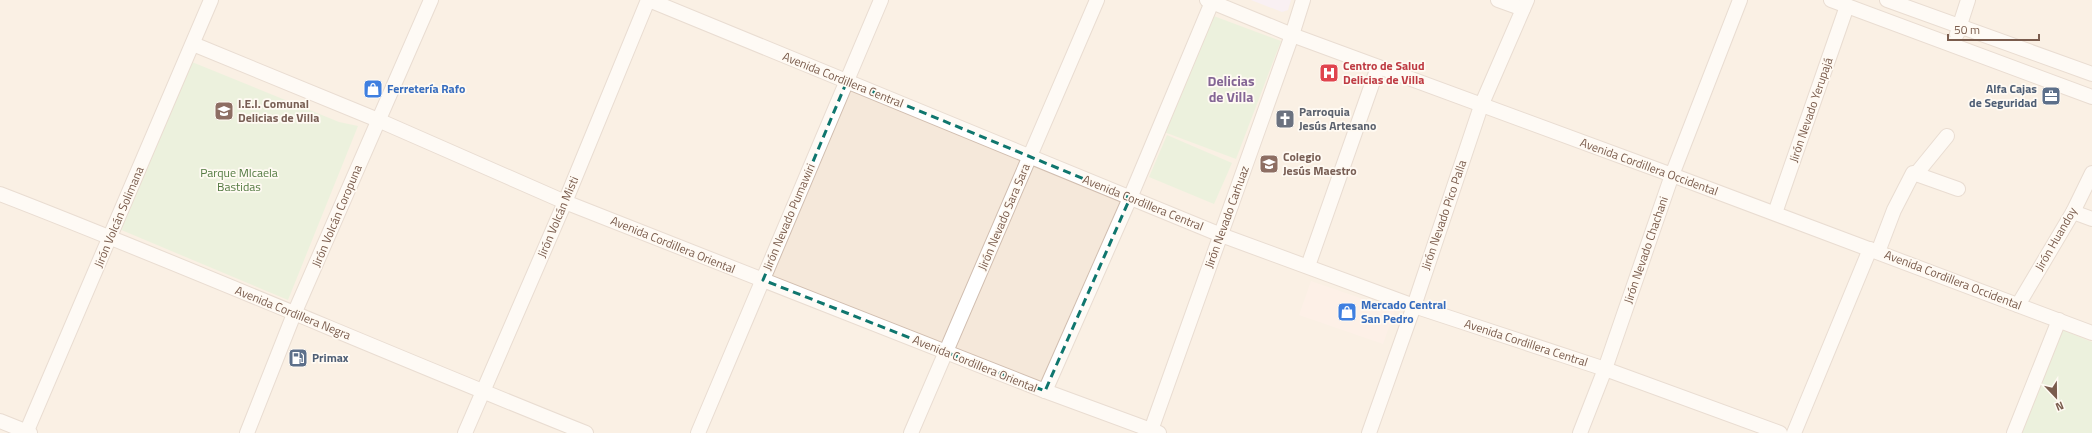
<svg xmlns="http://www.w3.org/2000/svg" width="2092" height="433" viewBox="0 0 2092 433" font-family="'Titillium Web',sans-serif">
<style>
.residential{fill:#f5e8da}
.commercial{fill:#fde8e0}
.education{fill:#f3e8fa}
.green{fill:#d8ecc9}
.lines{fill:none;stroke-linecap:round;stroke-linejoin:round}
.minor-casing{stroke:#d1beb0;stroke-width:16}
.minor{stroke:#fff;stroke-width:14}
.marked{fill:none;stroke:#0f766e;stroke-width:3;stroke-dasharray:8 5;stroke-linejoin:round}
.labels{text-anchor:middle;stroke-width:3.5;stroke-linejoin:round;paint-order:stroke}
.health-label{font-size:12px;font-weight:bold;fill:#be3a42;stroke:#fffaf3;text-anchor:start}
.street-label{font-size:12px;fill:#7a5c4d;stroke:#fffaf3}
.shop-label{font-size:12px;font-weight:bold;fill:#366cbe;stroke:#fffaf3;text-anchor:start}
.service-label{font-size:12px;font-weight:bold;fill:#4e5e75;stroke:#fffaf3;text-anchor:end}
.education-label{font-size:12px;font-weight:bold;fill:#785e54;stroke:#fffaf3;text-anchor:start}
.worship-label{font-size:12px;font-weight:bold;fill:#5b616d;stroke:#fffaf3;text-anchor:start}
.park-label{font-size:12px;fill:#537a41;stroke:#fffaf3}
.quarter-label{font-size:14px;font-weight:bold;fill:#846695;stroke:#fffaf3}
</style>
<rect width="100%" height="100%" fill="#fdf6ec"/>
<rect class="residential" x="0" y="0" width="2092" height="433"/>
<path class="commercial" d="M1311,281l84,29 -12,34 -84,-29z"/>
<path class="education" d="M1251,0h40l-3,10 -6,2z"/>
<g class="green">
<path d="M1211,15l70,26 -45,118 -72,-27z"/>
<path d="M192,62l147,60 19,4 -70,174 -169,-71z"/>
<path d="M1167,135l65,28 -18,41 -65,-27z"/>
<path d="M2060,329l32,13v91h-74z"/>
</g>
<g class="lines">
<g class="minor-casing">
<g id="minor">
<path d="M649,0l572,235 193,71 191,63 175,64"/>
<path d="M1207,0l85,35 380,140 420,158"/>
<path d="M1498,0l25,9"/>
<path d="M1831,0l261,97"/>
<path d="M1887,0l205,74"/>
<path d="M1957,34l11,-34"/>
<path d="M193,44l185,76 187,82 480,189 114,42"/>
<path d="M1916,174l31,-38"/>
<path d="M0,194c197,76 390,161 586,239"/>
<path d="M2073,212l19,7"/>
<path d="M1775,213l72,-207"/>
<path d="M1878,252l16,-42 19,-37 45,16"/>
<path d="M1308,266l70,-199"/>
<path d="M2018,305l55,-93 19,-39"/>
<path d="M1045,391l85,-193 82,-196"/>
<path d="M0,421l30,12"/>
<path d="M26,433l185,-433"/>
<path d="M247,433l47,-119 137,-314"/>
<path d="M465,433l100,-231 83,-202"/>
<path d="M698,433l183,-433"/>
<path d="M911,433l186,-433"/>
<path d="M1150,433l142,-398 11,-35"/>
<path d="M1369,433l45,-127 67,-200 46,-106"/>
<path d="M1580,433l25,-64 67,-194 68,-175"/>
<path d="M1794,433l76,-184"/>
<path d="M2014,433l45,-113"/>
</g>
</g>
<use href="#minor" class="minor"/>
</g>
<path d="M0 0H2092V433H0ZM847,81l283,117 -85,193 -282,-111z" fill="#fdf6ec" fill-opacity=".55" fill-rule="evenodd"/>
<path class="marked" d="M847,81l283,117 -85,193 -282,-111z"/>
<defs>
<g id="hospital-square" transform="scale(1)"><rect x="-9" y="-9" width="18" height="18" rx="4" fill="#e0444e" stroke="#fffaf3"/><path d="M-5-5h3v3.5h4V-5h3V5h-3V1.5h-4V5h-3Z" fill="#fff"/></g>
<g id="shop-square" transform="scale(1)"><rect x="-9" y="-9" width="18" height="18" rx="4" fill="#3f7fe0" stroke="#fffaf3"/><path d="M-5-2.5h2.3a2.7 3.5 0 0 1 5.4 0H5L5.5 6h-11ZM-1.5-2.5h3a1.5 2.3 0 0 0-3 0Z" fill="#fff"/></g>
<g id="office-square" transform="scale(1)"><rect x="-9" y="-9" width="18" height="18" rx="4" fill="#5c6f8a" stroke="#fffaf3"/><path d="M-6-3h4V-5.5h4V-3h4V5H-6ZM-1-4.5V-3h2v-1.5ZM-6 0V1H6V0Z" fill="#fff"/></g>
<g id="school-square" transform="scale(1)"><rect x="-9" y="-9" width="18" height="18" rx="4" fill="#8d6e63" stroke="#fffaf3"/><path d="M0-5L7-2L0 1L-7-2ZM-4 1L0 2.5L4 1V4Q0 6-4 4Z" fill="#fff"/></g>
<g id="church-square" transform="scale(1)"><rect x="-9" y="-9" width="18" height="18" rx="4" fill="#6b7280" stroke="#fffaf3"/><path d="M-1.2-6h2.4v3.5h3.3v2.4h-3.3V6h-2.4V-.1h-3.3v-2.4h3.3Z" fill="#fff"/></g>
<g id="fuel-square" transform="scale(1)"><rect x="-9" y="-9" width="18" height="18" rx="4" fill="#5c6f8a" stroke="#fffaf3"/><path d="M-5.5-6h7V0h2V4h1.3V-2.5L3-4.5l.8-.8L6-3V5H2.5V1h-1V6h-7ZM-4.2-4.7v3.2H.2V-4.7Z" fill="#fff"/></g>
</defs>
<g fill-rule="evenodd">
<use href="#hospital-square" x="1329" y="73"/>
<use href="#shop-square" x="373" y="89"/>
<use href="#office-square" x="2051" y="96"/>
<use href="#school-square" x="224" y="111"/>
<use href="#church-square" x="1285" y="119"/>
<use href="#school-square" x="1269" y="164"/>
<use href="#shop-square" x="1347" y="312"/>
<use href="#fuel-square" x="298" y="358"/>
</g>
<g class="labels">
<g class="health-label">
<text x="1343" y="70">Centro de Salud<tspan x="1343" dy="14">Delicias de Villa</tspan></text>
</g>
<g class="street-label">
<text transform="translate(843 80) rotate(22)" y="4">Avenida Cordillera Central</text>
<text transform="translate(1811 110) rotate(-71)" y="4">Jirón Nevado Yerupajá</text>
<text transform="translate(1649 167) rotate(20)" y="4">Avenida Cordillera Occidental</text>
<text transform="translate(1143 203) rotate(22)" y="4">Avenida Cordillera Central</text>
<text transform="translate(1444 215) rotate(-71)" y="4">Jirón Nevado Pico Palla</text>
<text transform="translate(337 216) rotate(-67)" y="4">Jirón Volcán Coropuna</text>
<text transform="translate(119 217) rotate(-67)" y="4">Jirón Volcán Solimana</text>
<text transform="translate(558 217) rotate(-67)" y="4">Jirón Volcán Misti</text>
<text transform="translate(789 217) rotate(-67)" y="4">Jirón Nevado Pumawiri</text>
<text transform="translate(1004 217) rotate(-67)" y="4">Jirón Nevado Sara Sara</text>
<text transform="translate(1227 217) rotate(-70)" y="4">Jirón Nevado Carhuaz</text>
<text transform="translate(2056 239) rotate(-60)" y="4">Jirón Huandoy</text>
<text transform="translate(673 245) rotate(22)" y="4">Avenida Cordillera Oriental</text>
<text transform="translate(1646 250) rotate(-71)" y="4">Jirón Nevado Chachani</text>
<text transform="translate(1953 280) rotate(21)" y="4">Avenida Cordillera Occidental</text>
<text transform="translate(293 313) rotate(22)" y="4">Avenida Cordillera Negra</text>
<text transform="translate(1526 343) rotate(18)" y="4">Avenida Cordillera Central</text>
<text transform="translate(975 364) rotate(22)" y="4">Avenida Cordillera Oriental</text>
</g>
<g class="shop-label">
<text x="387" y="93">Ferretería Rafo</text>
<text x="1361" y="309">Mercado Central<tspan x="1361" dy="14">San Pedro</tspan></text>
</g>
<g class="service-label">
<text x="2037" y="93">Alfa Cajas<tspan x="2037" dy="14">de Seguridad</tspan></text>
<text x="312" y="362" text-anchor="start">Primax</text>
</g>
<g class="education-label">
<text x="238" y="108">I.E.I. Comunal<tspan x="238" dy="14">Delicias de Villa</tspan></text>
<text x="1283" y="161">Colegio<tspan x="1283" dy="14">Jesús Maestro</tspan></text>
</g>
<g class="worship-label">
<text x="1299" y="116">Parroquia<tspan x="1299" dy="14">Jesús Artesano</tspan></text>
</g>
<g class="park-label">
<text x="239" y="177">Parque MIcaela<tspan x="239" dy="14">Bastidas</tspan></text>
</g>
<g class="quarter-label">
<text x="1231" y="86">Delicias<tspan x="1231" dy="16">de Villa</tspan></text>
</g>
</g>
<g transform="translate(2056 397) rotate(158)" stroke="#fffaf3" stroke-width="3" paint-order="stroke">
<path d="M0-3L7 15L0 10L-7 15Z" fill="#7a5c4d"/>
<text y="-6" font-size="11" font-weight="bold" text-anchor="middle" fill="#7a5c4d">N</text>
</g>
<path d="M1948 34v6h91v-6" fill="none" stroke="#7a5c4d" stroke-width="2"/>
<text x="1954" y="34" font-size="12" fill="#7a5c4d" stroke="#fffaf3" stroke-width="3" paint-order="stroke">50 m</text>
</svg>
